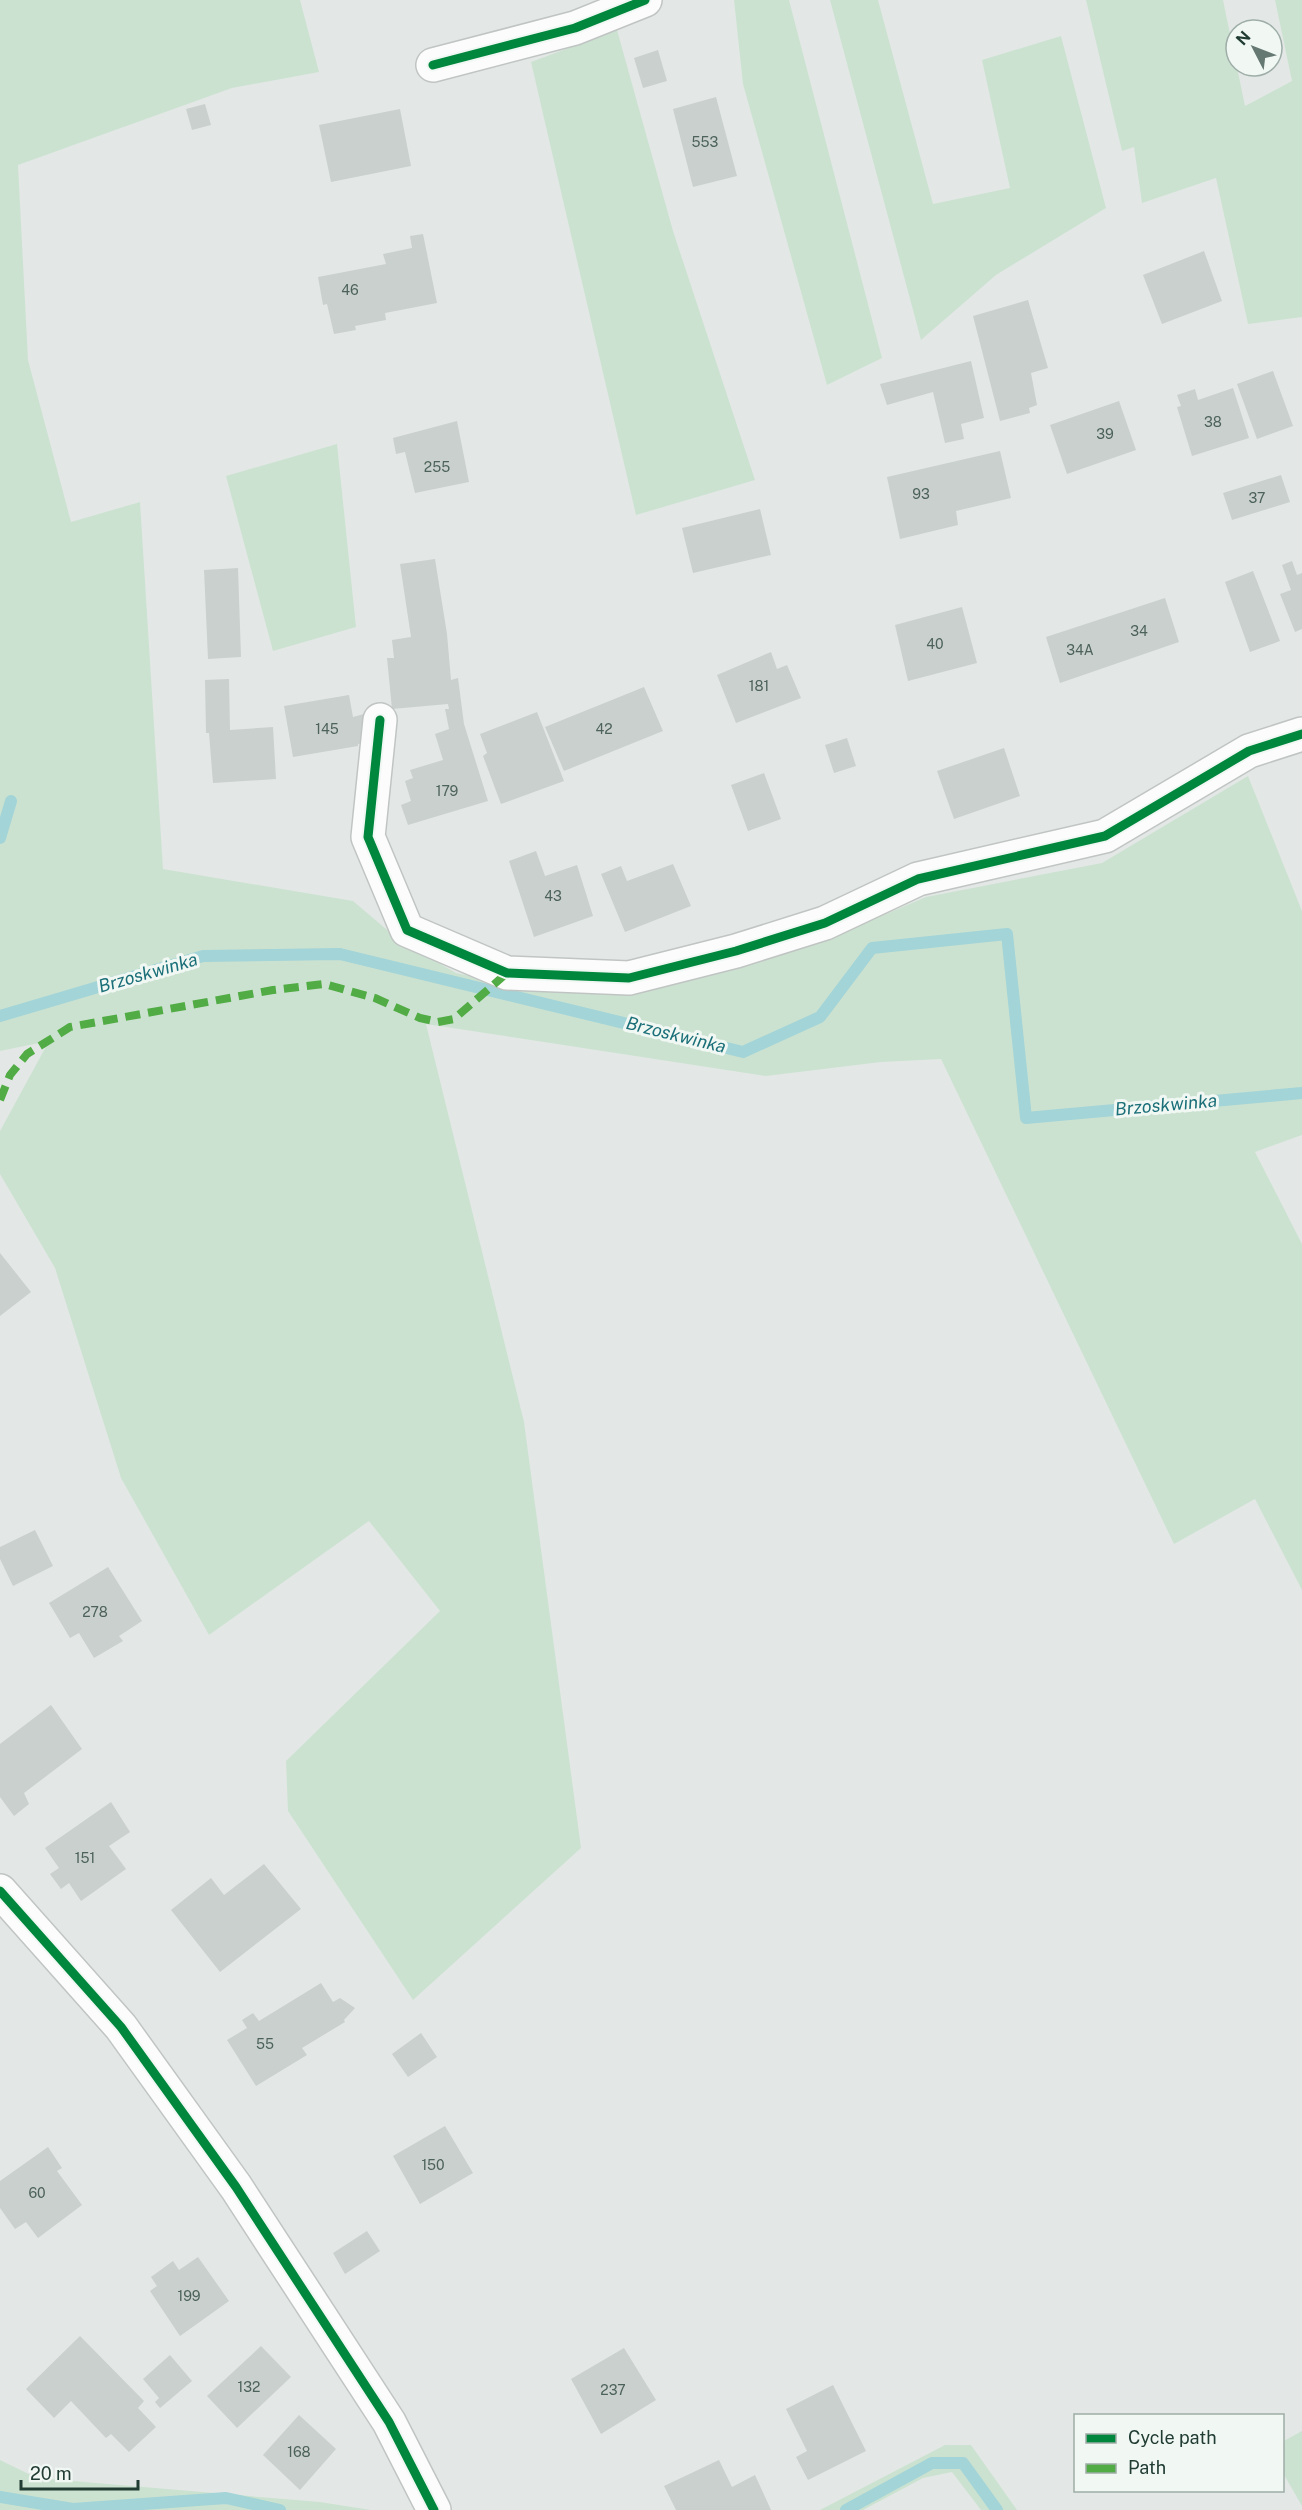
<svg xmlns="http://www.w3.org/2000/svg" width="1302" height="2510" viewBox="0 0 1302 2510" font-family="'Public Sans',sans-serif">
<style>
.green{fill:#cce2d1}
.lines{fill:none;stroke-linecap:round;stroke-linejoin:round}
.stream{stroke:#a3d4d7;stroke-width:12}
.building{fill:#cad0cd}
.minor-casing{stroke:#c0c5c3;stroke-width:36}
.minor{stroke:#fbfcfb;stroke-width:33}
.quiet{stroke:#52ac45;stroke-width:8;stroke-dasharray:15 8;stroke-linecap:butt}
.cycleway-casing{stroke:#f1f8f4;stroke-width:13}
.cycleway{stroke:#00873e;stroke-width:9}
.labels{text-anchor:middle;stroke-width:6;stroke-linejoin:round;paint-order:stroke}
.number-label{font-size:14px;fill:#4c625a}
.water-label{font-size:18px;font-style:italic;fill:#1b6f78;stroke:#f1f8f4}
</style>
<rect width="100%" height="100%" fill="#e3e8e6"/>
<g class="green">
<path d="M0,0h300l19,72 -87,16 -214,77 10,195 43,162 69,-20 23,367 190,32 46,39 57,33 59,13 319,-50 92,-39 176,-34 146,-87 54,135v224l-47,17 47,92v346l-47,-91 -81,45 -233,-485 -60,3 -115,14 -340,-52 98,398 57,426 -168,152 -125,-189 -2,-50 154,-150 -71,-90 -160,114 -88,-157 -66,-210 -55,-94v-43l49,-90 -49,10z"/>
<path d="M734,0h55l93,358 -55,27 -84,-301z"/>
<path d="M830,0h48l55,204 77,-16 -28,-128 79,-24 45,172 -110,67 -75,65z"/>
<path d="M1086,0h137l22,106 47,-25 -17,-81h27v317l-54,7 -32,-146 -74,25 -8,-56 -12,4z"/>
<path d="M617,30l56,201 82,249 -119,35 -105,-453z"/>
<path d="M337,444l19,183 -83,24 -47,-175z"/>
<path d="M1302,2431v75l-19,-33 -1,-31z"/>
<path d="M945,2445h26l46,65h-36l-29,-38 -29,6 -60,32h-43z"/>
<path d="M0,2460l37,18 283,24 51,8h-371z"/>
</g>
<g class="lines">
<g class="stream">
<path d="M0,838l11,-37"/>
<path d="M0,1016l203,-60 137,-2 403,98 77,-35 52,-69 135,-14 19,184 276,-25"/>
<path d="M0,2497l73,12 153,-11 54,12"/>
<path d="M846,2510l86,-47h31l34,47"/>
</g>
</g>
<g class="building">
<path d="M658,50l9,31 -24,7 -9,-30z"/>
<path d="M716,97l21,79 -44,11 -20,-78z"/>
<path d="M205,104l6,21 -19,5 -6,-21z"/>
<path d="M400,109l11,57 -80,16 -12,-57z"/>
<path d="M423,234l14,69 -52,10 1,7 -31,6 1,4 -22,4 -7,-30 -4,1 -5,-28 68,-13 -3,-10 29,-6 -2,-12z"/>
<path d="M1204,251l18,50 -60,23 -19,-49z"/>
<path d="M1028,300l20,68 -17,5 6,32 -8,3 1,5 -30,8 -27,-105z"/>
<path d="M971,361l13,57 -23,6 3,15 -19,4 -12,-51 -46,13 -7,-21z"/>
<path d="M1273,371l20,55 -36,13 -20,-55z"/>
<path d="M1233,388l16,50 -57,18 -15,-49 4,-1 -4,-11 18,-6 3,11z"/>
<path d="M1119,401l17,49 -69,24 -17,-49z"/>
<path d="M457,421l12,61 -54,11 -10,-41 -9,2 -3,-16z"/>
<path d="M1000,451l11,47 -55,13 2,14 -58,14 -13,-62z"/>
<path d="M1281,475l9,27 -58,18 -9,-27z"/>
<path d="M760,509l11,46 -78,18 -11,-45z"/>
<path d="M435,559l12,75 4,46 7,-2 6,46 24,77 -80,24 -7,-20 10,-4 -6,-20 8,-3 -3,-8 33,-10 -8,-26 14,-5 -4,-20h4l-1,-5 -56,5 -5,-51h7l-2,-18 19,-3 -11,-73z"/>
<path d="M1292,561l5,14 5,-2v56l-7,3 -15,-38 11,-4 -9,-25z"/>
<path d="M238,568l3,89 -33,2 -4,-89z"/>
<path d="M1253,571l27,70 -30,11 -25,-70z"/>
<path d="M1165,598l14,44 -119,41 -14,-46z"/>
<path d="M962,607l15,56 -69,18 -13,-56z"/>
<path d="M771,652l6,17 10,-4 14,33 -65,25 -19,-48z"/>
<path d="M229,679l1,51 43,-3 3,52 -63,4 -4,-50h-3l-1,-53z"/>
<path d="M644,687l19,44 -99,40 -19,-44z"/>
<path d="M349,695l4,22 11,-3 5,28 -11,2v2l-65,11 -9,-51z"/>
<path d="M537,712l27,69 -63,23 -18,-48 4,-3 -7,-19z"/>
<path d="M847,738l9,28 -22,7 -9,-28z"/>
<path d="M1004,748l16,48 -66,23 -17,-48z"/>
<path d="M764,773l17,46 -33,12 -17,-46z"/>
<path d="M536,851l9,25 32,-11 16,51 -59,21 -25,-76z"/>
<path d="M673,864l18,42 -66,26 -24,-58 20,-8 6,15z"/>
<path d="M0,1253l31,39 -31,24z"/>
<path d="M35,1530l18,36 -40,20 -13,-27v-12z"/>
<path d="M108,1567l34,54 -23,15 4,5 -29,17 -15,-25 -9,5 -21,-35z"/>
<path d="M51,1705l31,44 -58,44 5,11 -15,12 -14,-19v-53z"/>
<path d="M111,1802l19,30 -21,14 17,23 -45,32 -12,-18 -8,6 -11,-15 9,-6 -14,-20z"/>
<path d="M264,1864l37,45 -81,63 -49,-62 40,-32 13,17z"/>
<path d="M321,1983l12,19 7,-4 15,10 -11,12 1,2 -43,26 5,7 -51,31 -29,-46 20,-12 -5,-8 11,-7 6,8z"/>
<path d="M421,2033l16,24 -29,20 -16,-23z"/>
<path d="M445,2126l28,47 -53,31 -27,-48z"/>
<path d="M48,2147l14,21 -5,3 25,34 -44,33 -12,-16 -11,7 -15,-21v-27z"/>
<path d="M367,2231l13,20 -35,23 -12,-21z"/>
<path d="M198,2257l31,44 -49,35 -30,-45 7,-5 -6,-9 22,-16 6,9z"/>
<path d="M80,2336l64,65 -6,7 18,19 -27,25 -18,-18 -5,4 -35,-37 -17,17 -28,-29z"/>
<path d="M261,2346l30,31 -54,51 -30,-32z"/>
<path d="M624,2348l32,52 -55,34 -30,-55z"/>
<path d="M170,2355l22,26 -32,27 -5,-6 4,-4 -16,-19z"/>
<path d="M833,2385l33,66 -58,29 -12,-23 11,-6 -21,-42z"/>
<path d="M299,2415l37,34 -36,41 -37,-35z"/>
<path d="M719,2460l13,27 23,-12 16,35h-95l-12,-24z"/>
</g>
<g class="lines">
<g class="minor-casing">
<g id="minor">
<path d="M433,65l142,-37 70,-28"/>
<path d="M380,720l-12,117 39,93 100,43 122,5 107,-27 89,-28 93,-44 187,-43 144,-85 53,-17"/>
<path d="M0,1891l121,136 115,160 153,235 45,88"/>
</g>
</g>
<use href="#minor" class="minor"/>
<path class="quiet" d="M0,1100l10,-25 17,-21 43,-27 203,-37 51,-6 51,14 45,20 18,4 16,-3 53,-46"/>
<g class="cycleway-casing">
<g id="cycleway">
<path d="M433,65l142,-37 70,-28"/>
<path d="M380,720l-12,117 39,93 100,43 122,5 107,-27 89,-28 93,-44 187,-43 144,-85 53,-17"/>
<path d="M0,1891l121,136 115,160 153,235 45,88"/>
</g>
</g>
<use href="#cycleway" class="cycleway"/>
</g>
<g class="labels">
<g class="number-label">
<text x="705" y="147">553</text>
<text x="350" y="295">46</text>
<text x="1213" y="427">38</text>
<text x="1105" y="439">39</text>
<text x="437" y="472">255</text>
<text x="921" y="499">93</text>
<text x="1257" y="503">37</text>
<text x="1139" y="636">34</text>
<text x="935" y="649">40</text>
<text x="1080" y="655">34A</text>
<text x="759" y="691">181</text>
<text x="327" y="734">145</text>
<text x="604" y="734">42</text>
<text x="447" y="796">179</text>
<text x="553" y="901">43</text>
<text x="95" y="1617">278</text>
<text x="85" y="1863">151</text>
<text x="265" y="2049">55</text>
<text x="433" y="2170">150</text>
<text x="37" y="2198">60</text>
<text x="189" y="2301">199</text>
<text x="249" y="2392">132</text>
<text x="613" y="2395">237</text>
<text x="299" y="2457">168</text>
</g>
<g class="water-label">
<text transform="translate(148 973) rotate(-16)" y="6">Brzoskwinka</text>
<text transform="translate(676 1035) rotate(14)" y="6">Brzoskwinka</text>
<text transform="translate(1166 1105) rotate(-5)" y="6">Brzoskwinka</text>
</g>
</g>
<rect x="1074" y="2414" width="210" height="78" fill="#f1f8f4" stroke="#9eada7" stroke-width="1.5"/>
<rect x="1086" y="2434" width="30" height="9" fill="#00873e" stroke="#9eada7" stroke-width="1.5"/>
<text x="1128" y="2444" font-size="18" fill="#213c33">Cycle path</text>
<rect x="1086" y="2464" width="30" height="9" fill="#52ac45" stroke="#9eada7" stroke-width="1.5"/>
<text x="1128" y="2474" font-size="18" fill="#213c33">Path</text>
<g transform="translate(1254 48) rotate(312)"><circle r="28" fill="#f1f8f4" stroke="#9eada7" stroke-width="1.5"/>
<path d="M0-4.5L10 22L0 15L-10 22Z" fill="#657872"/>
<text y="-9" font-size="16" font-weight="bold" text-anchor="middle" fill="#213c33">N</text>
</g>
<path d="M21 2480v9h117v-9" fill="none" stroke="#213c33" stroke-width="3"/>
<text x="30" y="2480" font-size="18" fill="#213c33" stroke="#f1f8f4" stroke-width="4.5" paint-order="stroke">20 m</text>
</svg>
